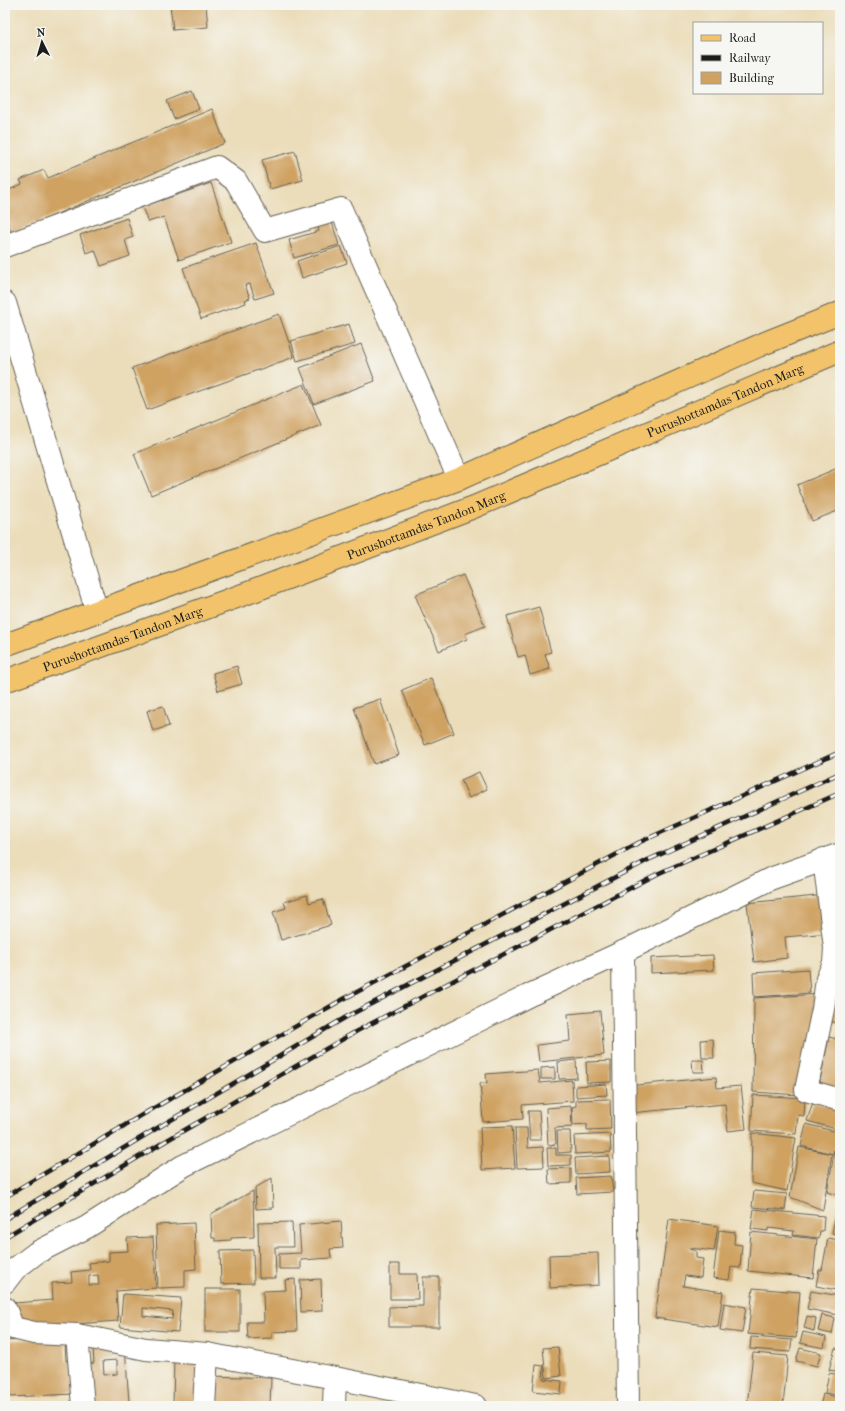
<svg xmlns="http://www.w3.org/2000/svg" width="845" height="1411" viewBox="0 0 845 1411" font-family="'IM FELL French Canon',serif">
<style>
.building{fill:#cfa262;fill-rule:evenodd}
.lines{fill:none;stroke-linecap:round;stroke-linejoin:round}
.minor-casing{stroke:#646053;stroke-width:24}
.major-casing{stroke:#646053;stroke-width:24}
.minor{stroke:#fff;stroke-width:22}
.major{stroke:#f2c36a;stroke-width:22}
.rail-casing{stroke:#1c1c1c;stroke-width:4.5}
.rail{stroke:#f6f6f2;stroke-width:3;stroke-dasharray:9;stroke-linecap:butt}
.labels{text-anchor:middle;stroke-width:4;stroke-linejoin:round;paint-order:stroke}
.street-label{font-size:13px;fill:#1c1c1c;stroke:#f6f6f2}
</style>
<rect width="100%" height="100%" fill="#f6f6f2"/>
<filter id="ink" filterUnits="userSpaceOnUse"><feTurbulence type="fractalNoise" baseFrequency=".025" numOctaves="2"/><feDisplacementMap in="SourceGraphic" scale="8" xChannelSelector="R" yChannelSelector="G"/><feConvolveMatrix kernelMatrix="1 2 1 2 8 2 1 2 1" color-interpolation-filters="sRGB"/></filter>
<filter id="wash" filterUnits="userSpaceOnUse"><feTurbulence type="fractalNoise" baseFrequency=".012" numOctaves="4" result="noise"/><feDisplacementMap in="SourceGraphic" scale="16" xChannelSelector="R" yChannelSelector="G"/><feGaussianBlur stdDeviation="0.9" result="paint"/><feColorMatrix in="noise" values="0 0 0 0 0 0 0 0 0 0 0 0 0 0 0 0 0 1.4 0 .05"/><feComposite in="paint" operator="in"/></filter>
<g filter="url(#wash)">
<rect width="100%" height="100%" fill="#ebddba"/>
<g id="blocks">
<g class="building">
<path d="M170,5h36l2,22 -35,3z"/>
<path d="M192,91l7,18 -25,10 -7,-18z"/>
<path d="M212,109l13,34 -213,90 -7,-17v-24l17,-8 -2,-4 24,-10 4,8z"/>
<path d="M295,151l8,29 -33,9 -8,-29z"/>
<path d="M211,183l20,59 -52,18 -15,-43 -16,5 -6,-15z"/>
<path d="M127,218l6,19 -8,3 5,16 -29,10 -6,-16 -9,3 -6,-18z"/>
<path d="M331,219l8,26 -45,13 -5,-18 30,-9 -2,-8z"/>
<path d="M256,243l18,50 -19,6 -5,-15 -5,1 5,13 -5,2 1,3 -45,16 -18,-51z"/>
<path d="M341,246l6,17 -45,15 -5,-17z"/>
<path d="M279,314l15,43 -147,53 -15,-42z"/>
<path d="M349,324l6,20 -58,17 -6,-20z"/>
<path d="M361,344l14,37 -61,23 -14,-36z"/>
<path d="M304,384l17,41 -170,70 -17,-41z"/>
<path d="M840,467v43l-28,11 -15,-36z"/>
<path d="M840,571v11l-4,-9z"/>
<path d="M463,575l22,51 -20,8 2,5 -28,12 -24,-56z"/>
<path d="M539,607l12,45 -6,2 5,15 -20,6 -5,-20 -7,2 -11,-41z"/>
<path d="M237,666l5,18 -24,7 -5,-18z"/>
<path d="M431,678l23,55 -29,12 -23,-55z"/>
<path d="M380,699l19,56 -25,9 -20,-56z"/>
<path d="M163,706l6,20 -16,5 -6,-20z"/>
<path d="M479,772l8,17 -18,9 -8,-18z"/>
<path d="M307,895l2,8 14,-4 8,26 -50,15 -8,-28 13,-4 -2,-6z"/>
<path d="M826,895l3,38 -44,4 2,21 -33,4 -7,-59z"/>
<path d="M713,955l1,15 -63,3v-15z"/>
<path d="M808,969l2,24 -56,4 -1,-24z"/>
<path d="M839,978h1v45l-8,-1z"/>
<path d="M822,994l-22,101 -47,-3 1,-94z"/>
<path d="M600,1011l4,44 -65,7 -2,-17 33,-4 -2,-27z"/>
<path d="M839,1029h1v61l-21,-4 10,-49 8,2z"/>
<path d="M713,1039l1,19h-12l-1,-18z"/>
<path d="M576,1060l1,18 -18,1 -1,-17z"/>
<path d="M692,1060h11l1,12h-11z"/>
<path d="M611,1061v21l-24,1 -1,-21z"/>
<path d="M555,1067v12h-14v-11z"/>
<path d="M538,1070l2,13 32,-3 1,21 -51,4 1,14 -40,3 -3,-39h7l-1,-9z"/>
<path d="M716,1077l1,11 24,-2 5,43 -18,2 -3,-27 -95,9 -3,-27z"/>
<path d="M606,1084l1,11 -31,2v-11z"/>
<path d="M753,1095l52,3 -1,18 -6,-1 -2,19 -45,-3z"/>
<path d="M610,1099l1,30 -24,1v-6l-14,1 -1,-18 4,-1v-6z"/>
<path d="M813,1102l27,8v6l-4,13 -29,-8z"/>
<path d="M571,1106l1,21 -17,1 1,16 -8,1 -2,-37z"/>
<path d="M528,1111h11l2,29h-11z"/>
<path d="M806,1124l32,8 -5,22 -32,-8z"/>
<path d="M512,1126l3,42 -33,2 -2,-43z"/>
<path d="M515,1128h12l1,20 15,-1 1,20 -27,1z"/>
<path d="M557,1131h13l1,21 -13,1z"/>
<path d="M752,1133l44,5 -9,53 -36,-8z"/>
<path d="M838,1133h2v63l-13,-4z"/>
<path d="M610,1134l1,18 -36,2 -1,-18z"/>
<path d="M799,1147l33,7 -9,56 -33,-13z"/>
<path d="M547,1148h9v7h15v10l-23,1z"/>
<path d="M609,1156l1,16 -34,2 -1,-16z"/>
<path d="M571,1168v15l-22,1 -1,-15z"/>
<path d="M611,1176l2,16 -36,2 -1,-16z"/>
<path d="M272,1178l1,30 -17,1 -1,-21z"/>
<path d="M253,1191l1,46 -23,1v2l-16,1v-3h-3l-1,-24z"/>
<path d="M754,1191l33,3 -2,16 -33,-3z"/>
<path d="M838,1204h2v31l-8,-2z"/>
<path d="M754,1209l70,7 -1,15h-3l-1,7 -26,-3 1,-4 -26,-3v3l-17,-2z"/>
<path d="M669,1219l49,7 -4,25 -25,-3v1l7,2v7l7,1 -2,19 -16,-2 -2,10 40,6 -5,35 -63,-9z"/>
<path d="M341,1221l2,27 -13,1 1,9 -30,2v9h-22v-15l22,-1 -2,-28z"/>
<path d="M292,1222l1,25h-18l1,31h-17l-1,-55z"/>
<path d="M194,1223l2,46 -11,1v17l-27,1 -2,-63z"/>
<path d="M719,1230l16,2 -1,12 8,1 -2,23 -9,-1 -2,13 -16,-2z"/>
<path d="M751,1232l66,7 -4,39 -65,-7z"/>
<path d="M153,1237l3,51 -40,3 2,30 -102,7 -2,-25 39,-3 -1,-17 20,-1 -1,-10 19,-2 -1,-7 20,-2v-9l19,-1 -1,-13zM98,1275l1,10h-10v-9z"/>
<path d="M828,1238l12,2v36l-3,14 -21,-4 3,-16h3z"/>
<path d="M253,1250l1,33 -33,1 -1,-33z"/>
<path d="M598,1253l1,32 -49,3 -1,-33z"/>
<path d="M390,1264h10v10h17l1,25h-28z"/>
<path d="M423,1277h16v50h-50v-20l34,-1z"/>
<path d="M295,1279l2,52 -25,1v6l-24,1 -1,-17h17l-1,-31 23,-1 -1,-10z"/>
<path d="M321,1279l1,32 -21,1 -1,-32z"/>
<path d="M753,1288l47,4 -4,46 -48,-4z"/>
<rect x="205" y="1289" width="35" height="43"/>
<path d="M811,1291l29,5 -1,19 -32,-6z"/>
<path d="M123,1294l58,4 -3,34 -58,-5zM143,1308l30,3 -1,8 -29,-3z"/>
<path d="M724,1303l22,4 -4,26 -22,-3z"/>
<path d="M822,1315l13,3 -3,16 -14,-3z"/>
<path d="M807,1316l9,2 -2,13 -10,-3z"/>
<path d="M803,1332l23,5 -2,11 -24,-5z"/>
<path d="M839,1334h1v9h-2z"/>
<path d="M751,1337l41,3 -2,12 -40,-3z"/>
<path d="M40,1339l25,4 1,18h7l1,33 -64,3 -1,-25h-4v-31z"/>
<path d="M125,1346l4,57 -9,1v2h-30l-3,-42 7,-1 -1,-15zM117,1360v14l-13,1 -1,-14z"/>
<path d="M558,1347l3,29 -15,2 -3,-30z"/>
<path d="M800,1348l21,5 -4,13 -21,-5z"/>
<path d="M835,1348l5,1v23l-11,-2z"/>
<path d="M753,1353l35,3 -5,50h-36z"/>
<path d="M174,1357l24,1 -1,48h-24z"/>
<path d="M536,1365l8,1 -1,13 19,2 -1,13 -28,-3z"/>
<path d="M829,1373l11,2v21l-15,-3z"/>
<path d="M211,1376l60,2 -1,28h-60z"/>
<path d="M5,1383h1l3,23h-4z"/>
<path d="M823,1394l17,4 -3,8h-17z"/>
</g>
</g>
</g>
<g filter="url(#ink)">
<use href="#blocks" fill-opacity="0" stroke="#646053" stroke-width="1"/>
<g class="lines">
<g class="minor-casing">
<g id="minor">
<path d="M5,246l212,-79 19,14 29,50 76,-22 118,270"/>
<path d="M5,303l92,309"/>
<path d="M824,859l11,89 -1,15 -7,16 -4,30 -17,81 34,10"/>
<path d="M623,952l5,454"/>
<path d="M5,1282l10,-13 21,-16 51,-26 96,-61 349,-172 91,-42 147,-73 70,-25"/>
<path d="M5,1308l8,20 21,5 43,2 69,14 61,5 128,24 141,28"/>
<path d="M77,1335l6,71"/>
<path d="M204,1406l3,-52"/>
<path d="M334,1406l1,-28"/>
</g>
</g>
<g class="major-casing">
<g id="major">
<path d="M5,645l454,-166 306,-136 75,-30"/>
<path id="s1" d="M5,681l251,-91 218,-83 366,-156"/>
</g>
</g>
<use href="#minor" class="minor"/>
<use href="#major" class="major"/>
<g class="rail-casing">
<g id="rail">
<path d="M5,1197l142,-85 191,-110 302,-160 200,-90"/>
<path d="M5,1219l154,-92 189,-111 300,-156 192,-87"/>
<path d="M5,1237l164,-98 188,-108 300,-157 183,-81"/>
</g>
</g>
<use href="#rail" class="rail"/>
</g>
</g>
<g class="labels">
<g class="street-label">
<text dy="5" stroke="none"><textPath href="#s1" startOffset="773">Purushottamdas Tandon Marg</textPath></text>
<text dy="5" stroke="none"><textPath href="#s1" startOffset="449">Purushottamdas Tandon Marg</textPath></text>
<text dy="5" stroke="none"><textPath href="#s1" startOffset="125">Purushottamdas Tandon Marg</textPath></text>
</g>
</g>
<rect width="845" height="1411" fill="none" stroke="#f6f6f2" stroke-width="20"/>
<rect x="693" y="22" width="130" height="72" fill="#f6f6f2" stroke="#9f9f9c"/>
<rect x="701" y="35" width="20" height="6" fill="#f2c36a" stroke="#9f9f9c"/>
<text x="729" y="42" font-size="12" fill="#1c1c1c">Road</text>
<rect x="701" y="55" width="20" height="6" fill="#1c1c1c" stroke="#9f9f9c"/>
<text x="729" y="62" font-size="12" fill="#1c1c1c">Railway</text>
<rect x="701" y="72" width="20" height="12" fill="#cfa262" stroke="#9f9f9c"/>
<text x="729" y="82" font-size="12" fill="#1c1c1c">Building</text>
<g transform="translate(42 42) rotate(355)" stroke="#f6f6f2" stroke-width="3" paint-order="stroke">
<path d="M0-3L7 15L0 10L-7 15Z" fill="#1c1c1c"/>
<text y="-6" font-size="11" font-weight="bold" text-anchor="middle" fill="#1c1c1c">N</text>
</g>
</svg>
